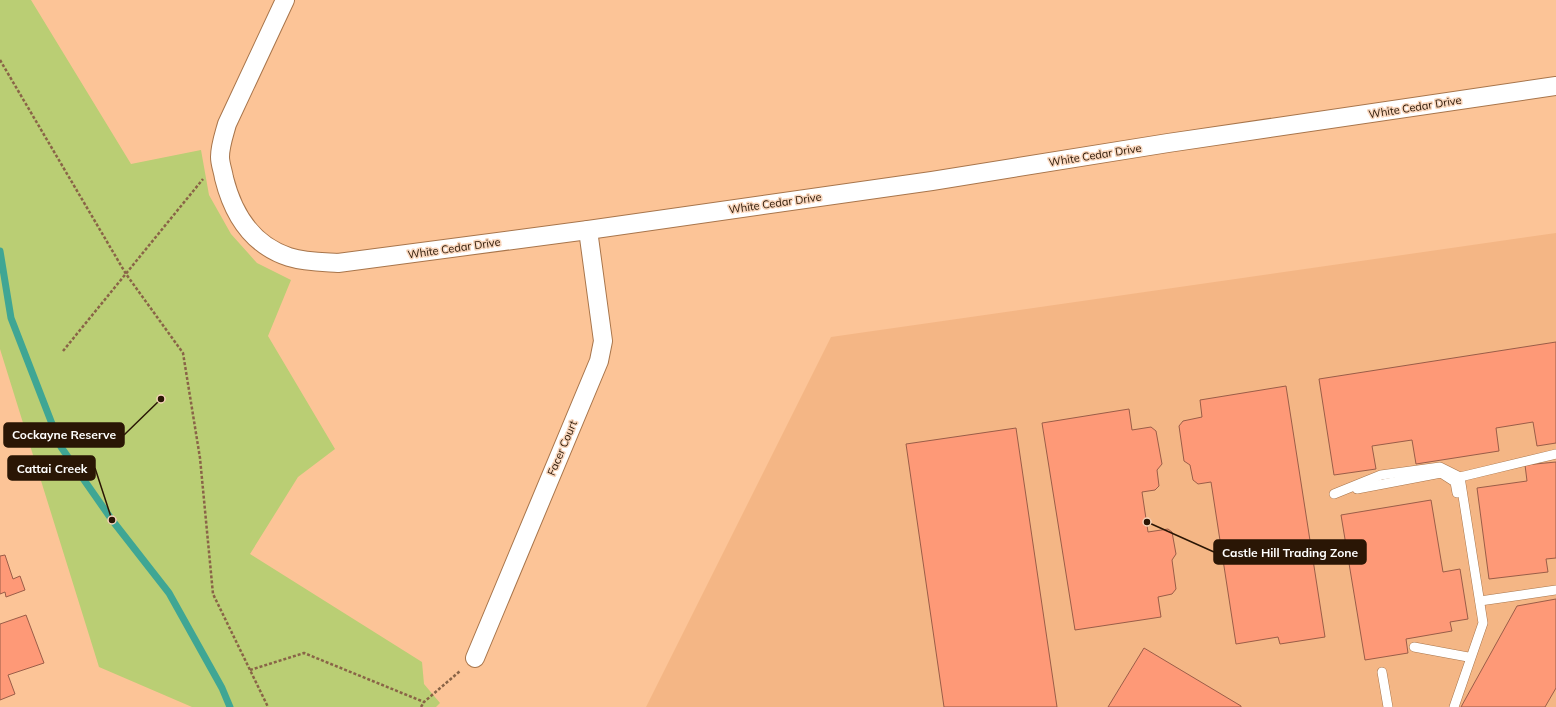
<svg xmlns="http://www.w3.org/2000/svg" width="1556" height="707" viewBox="0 0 1556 707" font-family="Mulish,sans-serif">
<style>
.built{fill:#f4b685}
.green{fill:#bace74}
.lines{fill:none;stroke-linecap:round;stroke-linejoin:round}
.stream{stroke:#3fa694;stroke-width:7}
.building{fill:#fe9977;stroke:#9a5d48}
.lane-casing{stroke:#a8754b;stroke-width:10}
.street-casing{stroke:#a8754b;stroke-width:20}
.path{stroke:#896447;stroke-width:2.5;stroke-dasharray:3 2;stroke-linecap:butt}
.lane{stroke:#fff;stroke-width:9}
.street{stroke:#fff;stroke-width:18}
.labels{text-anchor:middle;stroke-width:3;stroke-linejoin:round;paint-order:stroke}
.street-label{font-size:11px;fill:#2a1605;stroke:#f9d6bc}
.leader{fill:none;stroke:#2a1605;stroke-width:1.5}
.callout-dot{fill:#2a1605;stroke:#f9d6bc;stroke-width:1.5}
.callout{fill:#2a1605;stroke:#2a1605;stroke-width:1.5}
.callout-label{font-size:12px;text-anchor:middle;font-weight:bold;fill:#fff}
</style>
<rect width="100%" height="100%" fill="#fcc497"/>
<path class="built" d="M1556,233v474h-910l185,-370z"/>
<path class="green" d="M0,0h31l100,164 70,-14 8,45 22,39 26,29 34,17 -23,56 67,113 -37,28 -48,77 172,108 2,22 16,19 -4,4h-244l-93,-40 -99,-318z"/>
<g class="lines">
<path class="stream" d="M0,251l11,67 50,129 51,73 57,73 53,95 8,19"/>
</g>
<g class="building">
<path d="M1556,342v101l-19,3 -4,-24 -37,6 3,23 -83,13 -4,-24 -40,6 4,23 -42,6 -15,-96z"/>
<path d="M1286,386l39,251 -45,7 -2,-7 -42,7 -25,-162 -13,2 -5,-4 -3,-15 -6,-4 -5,-35 4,-5 19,-4 -2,-17z"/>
<path d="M1129,409l3,21 19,-3 5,4 6,33 -5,6 2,16 -4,4 -13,2 6,40 20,-3 4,3 4,22 -4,6 4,29 -4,5 -14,3 3,20 -86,13 -33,-207z"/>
<path d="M1016,428l41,279h-113l-38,-263z"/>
<path d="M1556,462v96l-10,1 2,13 -59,7 -12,-91 50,-7 -2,-16z"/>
<path d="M1431,500l12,72 17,-3 8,50 -18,3 2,9 -46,8 2,14 -43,7 -24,-145z"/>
<path d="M5,555l8,24 7,-3 5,14 -19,7 -1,-5 -5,2v-38z"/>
<path d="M1556,599v89l-11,19h-84l56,-101z"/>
<path d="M26,615l18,48 -36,12 7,19 -15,6v-76z"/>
<path d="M1144,648l97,58v1h-133z"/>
</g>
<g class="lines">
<g class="lane-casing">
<g id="lane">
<path d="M1460,477l96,-23"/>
<path d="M1357,489l84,-16 14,9 2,11"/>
<path d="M1334,494l47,-19 59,-8 20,10 23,146 -29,84"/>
<path d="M1480,601l76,-11"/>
<path d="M1414,647l54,10"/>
<path d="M1382,672l6,35"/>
</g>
</g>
<g class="street-casing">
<g id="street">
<path d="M285,0l-58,124c-3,11 -7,22 -7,33 0,7 3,14 4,21 9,36 28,67 65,79 16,5 33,5 49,6l250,-33 344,-49 236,-38 388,-57"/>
<path d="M475,658l124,-297 4,-20 -15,-111"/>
</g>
</g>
<g class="path">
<path d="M0,60l126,214 57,79 17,105 13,136 55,113"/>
<path d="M63,351l140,-172"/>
<path d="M250,670l54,-17 120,49 36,-31"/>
<path d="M421,707l3,-5"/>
</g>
<use href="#lane" class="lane"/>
<use href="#street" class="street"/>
</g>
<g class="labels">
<g class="street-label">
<text transform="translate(1415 107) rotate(-9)" y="4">White Cedar Drive</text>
<text transform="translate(1095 155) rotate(-9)" y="4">White Cedar Drive</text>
<text transform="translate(775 203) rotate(-8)" y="4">White Cedar Drive</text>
<text transform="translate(454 248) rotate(-8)" y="4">White Cedar Drive</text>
<text transform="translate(562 448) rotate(-67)" y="4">Facer Court</text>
</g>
</g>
<path class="leader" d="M161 399L124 435M112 520L95 468M1147 522L1214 552"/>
<g class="callout-dot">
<circle cx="161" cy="399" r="4"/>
<circle cx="112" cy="520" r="4"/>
<circle cx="1147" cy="522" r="4"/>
</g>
<g class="callout">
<rect x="4" y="423" width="120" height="24" rx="4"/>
<rect x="8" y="456" width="87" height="24" rx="4"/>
<rect x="1214" y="540" width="152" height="24" rx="4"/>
</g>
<g class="callout-label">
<text x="64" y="439">Cockayne Reserve</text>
<text x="52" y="473">Cattai Creek</text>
<text x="1290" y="557">Castle Hill Trading Zone</text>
</g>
</svg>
